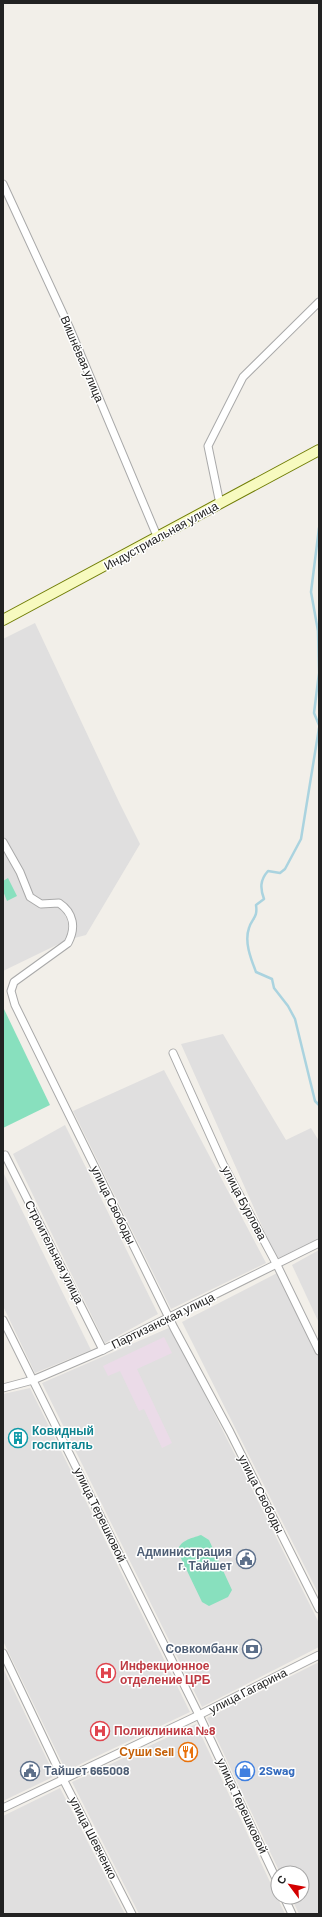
<svg xmlns="http://www.w3.org/2000/svg" width="322" height="1917" viewBox="0 0 322 1917" font-family="Barlow,sans-serif">
<style>
.residential{fill:#e0dfdf}
.industrial{fill:#ebdbe8}
.pitch{fill:#88e0be}
.lines{fill:none;stroke-linecap:round;stroke-linejoin:round}
.stream{stroke:#aad3df;stroke-width:2.5}
.street-casing{stroke:#a9a9a9;stroke-width:9}
.secondary-casing{stroke:#707d05;stroke-width:12}
.street{stroke:#fff;stroke-width:7}
.secondary{stroke:#f7fabf;stroke-width:10}
.labels{text-anchor:middle;stroke-width:3;stroke-linejoin:round;paint-order:stroke}
.street-label{font-size:12px;fill:#222;stroke:#fff}
.culture-label{font-size:12px;font-weight:bold;fill:#0d838f;stroke:#fff;text-anchor:start}
.service-label{font-size:12px;font-weight:bold;fill:#4e5e75;stroke:#fff;text-anchor:end}
.health-label{font-size:12px;font-weight:bold;fill:#be3a42;stroke:#fff;text-anchor:start}
.food-label{font-size:12px;font-weight:bold;fill:#c56008;stroke:#fff;text-anchor:end}
.shop-label{font-size:12px;font-weight:bold;fill:#366cbe;stroke:#fff;text-anchor:start}
</style>
<rect width="100%" height="100%" fill="#f2efe9"/>
<g class="residential">
<path d="M35,623l84,179 21,42 -54,91 -19,5 -64,31v-332z"/>
<path d="M223,1034l63,106 25,-12 8,13v97l-41,24 -97,-218z"/>
<path d="M164,1070l102,193 -95,46 -98,-198z"/>
<path d="M65,1125l93,189 -53,29 -92,-189z"/>
<path d="M3,1172l88,178 -56,23 -32,-67z"/>
<path d="M319,1250v73l-27,-58z"/>
<path d="M281,1271l38,83v241l-137,-273z"/>
<path d="M171,1327l148,296v24l-117,60 -160,-324z"/>
<path d="M30,1388l160,324 -124,59 -63,-130v-247z"/>
<path d="M319,1662v252h-20l-8,-17h11v-24h-22l-73,-155z"/>
<path d="M3,1668l52,108 -52,25z"/>
<path d="M196,1724l89,190h-146l-67,-132z"/>
<path d="M60,1788l65,126h-122v-98z"/>
</g>
<path class="industrial" d="M164,1337l8,16 -35,16 35,74 -10,5 -18,-39 -5,2 -19,-40 -12,5 -5,-10z"/>
<g class="pitch">
<path d="M8,878l9,18 -10,5 -4,-10v-10z"/>
<path d="M3,1007l47,98 -47,23z"/>
<path d="M201,1535l8,5 23,50 -4,7 -19,9 -7,-4 -24,-50c0,-11 14,-14 23,-17z"/>
</g>
<g class="lines">
<g class="stream">
<path d="M319,528l-8,64 7,39 1,42 -5,40 5,12"/>
<path d="M319,728l-18,111 -16,30 -5,4 -12,-2c-8,9 -8,17 -4,28l-8,6c2,13 -4,13 -7,23 -5,14 2,31 7,44l16,7 2,9 14,18 7,13 20,82 4,4"/>
</g>
<g class="street-casing">
<g id="street">
<path d="M3,184l67,145 87,207"/>
<path d="M220,504l-12,-58 35,-69 76,-75"/>
<path d="M3,842l17,30 10,25 11,7 18,-1c15,10 17,25 9,40l-54,39 -3,9 4,14 159,323 56,104 89,177"/>
<path d="M173,1053l50,111 54,101 42,86"/>
<path d="M5,1155l98,195"/>
<path d="M3,1320l196,395 79,168"/>
<path d="M3,1388l30,-8 70,-30 216,-107"/>
<path d="M3,1653l60,126 69,135"/>
<path d="M3,1808l196,-93 120,-60"/>
<path d="M284,1897l8,17"/>
</g>
</g>
<g class="secondary-casing">
<path id="secondary" d="M3,620l316,-170"/>
</g>
<use href="#street" class="street"/>
<use href="#secondary" class="secondary"/>
</g>
<defs>
<g id="building-ring" transform="scale(1)"><circle r="9.5" fill="#fff" stroke="#0f9aa8" stroke-width="1.5"/><path d="M-4-6H4V6H1V3H-1V6H-4ZM-2.5-4.3h1.7v1.8h-1.7ZM.8-4.3h1.7v1.8H.8ZM-2.5-1h1.7V.8h-1.7ZM.8-1h1.7V.8H.8Z" fill="#0f9aa8"/></g>
<g id="civic-ring" transform="scale(1)"><circle r="9.5" fill="#fff" stroke="#5c6f8a" stroke-width="1.5"/><path d="M-.6-6.5H3V-4.5H.6V-3L4-1V1h2V6H-6V1h2V-1L-.6-3ZM-1.2 2.5V6h2.4V2.5Z" fill="#5c6f8a"/></g>
<g id="bank-ring" transform="scale(1)"><circle r="9.5" fill="#fff" stroke="#5c6f8a" stroke-width="1.5"/><path d="M-6-4H6V4H-6ZM0-2.3a2.3 2.3 0 1 0 0 4.6a2.3 2.3 0 1 0 0-4.6Z" fill="#5c6f8a"/></g>
<g id="hospital-ring" transform="scale(1)"><circle r="9.5" fill="#fff" stroke="#e0444e" stroke-width="1.5"/><path d="M-5-5h3v3.5h4V-5h3V5h-3V1.5h-4V5h-3Z" fill="#e0444e"/></g>
<g id="restaurant-ring" transform="scale(1)"><circle r="9.5" fill="#fff" stroke="#e8710a" stroke-width="1.5"/><path d="M-5-6h1v4h1v-4h1v4h1v-4h1v5L-1.5 .5V6h-2V.5L-5-1ZM5-6V6H3V1.5H1.5Q1.5-4 5-6Z" fill="#e8710a"/></g>
<g id="shop-ring" transform="scale(1)"><circle r="9.5" fill="#fff" stroke="#3f7fe0" stroke-width="1.5"/><path d="M-5-2.5h2.3a2.7 3.5 0 0 1 5.4 0H5L5.5 6h-11ZM-1.5-2.5h3a1.5 2.3 0 0 0-3 0Z" fill="#3f7fe0"/></g>
</defs>
<g fill-rule="evenodd">
<use href="#building-ring" x="18" y="1438"/>
<use href="#civic-ring" x="246" y="1559"/>
<use href="#bank-ring" x="252" y="1649"/>
<use href="#hospital-ring" x="106" y="1673"/>
<use href="#hospital-ring" x="100" y="1731"/>
<use href="#restaurant-ring" x="188" y="1752"/>
<use href="#civic-ring" x="30" y="1771"/>
<use href="#shop-ring" x="245" y="1771"/>
</g>
<g class="labels">
<g class="street-label">
<text transform="translate(82 359) rotate(67)" y="4">Вишнёвая улица</text>
<text transform="translate(161 536) rotate(-29)" y="4">Индустриальная улица</text>
<text transform="translate(244 1203) rotate(62)" y="4">улица Бурлова</text>
<text transform="translate(113 1205) rotate(64)" y="4">улица Свободы</text>
<text transform="translate(54 1252) rotate(63)" y="4">Строительная улица</text>
<text transform="translate(163 1321) rotate(-26)" y="4">Партизанская улица</text>
<text transform="translate(261 1494) rotate(63)" y="4">улица Свободы</text>
<text transform="translate(100 1515) rotate(64)" y="4">улица Терешковой</text>
<text transform="translate(248 1691) rotate(-27)" y="4">улица Гагарина</text>
<text transform="translate(242 1806) rotate(65)" y="4">улица Терешковой</text>
<text transform="translate(93 1838) rotate(63)" y="4">улица Шевченко</text>
</g>
<g class="culture-label">
<text x="32" y="1435">Ковидный<tspan x="32" dy="14">госпиталь</tspan></text>
</g>
<g class="service-label">
<text x="232" y="1556">Администрация<tspan x="232" dy="14">г. Тайшет</tspan></text>
<text x="238" y="1653">Совкомбанк</text>
<text x="44" y="1775" text-anchor="start">Тайшет 665008</text>
</g>
<g class="health-label">
<text x="120" y="1670">Инфекционное<tspan x="120" dy="14">отделение ЦРБ</tspan></text>
<text x="114" y="1735">Поликлиника №8</text>
</g>
<g class="food-label">
<text x="174" y="1756">Суши Sell</text>
</g>
<g class="shop-label">
<text x="259" y="1775">2Swag</text>
</g>
</g>
<rect width="322" height="1917" fill="none" stroke="#222222" stroke-width="8"/>
<g transform="translate(290 1885) rotate(302)"><circle r="19" fill="#ffffff" stroke="#a7a7a7"/>
<path d="M0-3L7 15L0 10L-7 15Z" fill="#d40000"/>
<text y="-6" font-size="11" font-weight="bold" text-anchor="middle" fill="#222222">С</text>
</g>
</svg>
